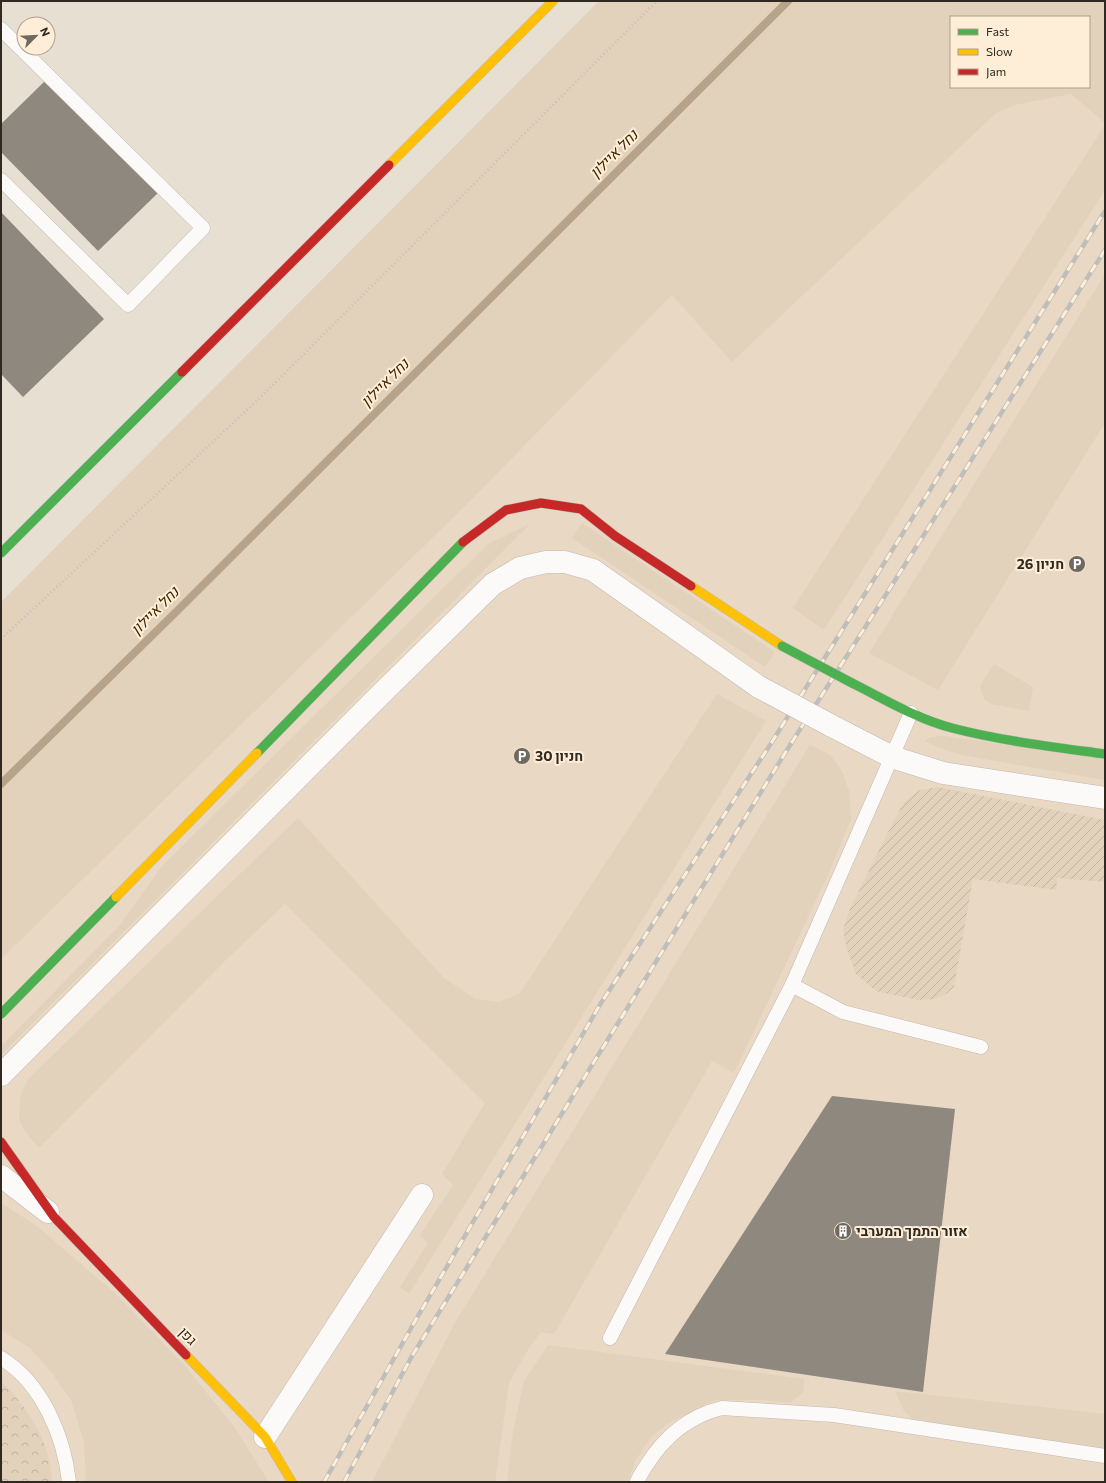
<svg xmlns="http://www.w3.org/2000/svg" width="1106" height="1483" viewBox="0 0 1106 1483" font-family="Commissioner,Heebo,sans-serif">
<style>
.built{fill:#e9d8c4;fill-rule:evenodd}
.grass{fill:#e2d1bb;fill-rule:evenodd}
.forest{fill:url(#forest-crowns)}
.garden{fill:url(#garden-furrows)}
.lines{fill:none;stroke-linecap:round;stroke-linejoin:round}
.stream{stroke:#b6a38a;stroke-width:8}
.building{fill:#8f887f}
.lane-casing{stroke:#c1bab1;stroke-width:15}
.street-casing{stroke:#c1bab1;stroke-width:23}
.fast-casing{stroke:#c1bab1;stroke-width:10}
.slow-casing{stroke:#c1bab1;stroke-width:10}
.jam-casing{stroke:#c1bab1;stroke-width:10}
.path{stroke:#c4c0bd;stroke-width:2.5;stroke-dasharray:1 3;stroke-linecap:butt}
.lane{stroke:#fcfaf8;stroke-width:14}
.street{stroke:#fcfaf8;stroke-width:22}
.fast{stroke:#4caf50;stroke-width:9}
.slow{stroke:#ffc107;stroke-width:9}
.jam{stroke:#c62828;stroke-width:9}
.rail-casing{stroke:#c0beba;stroke-width:4.5}
.rail{stroke:#ffeed7;stroke-width:3;stroke-dasharray:9;stroke-linecap:butt}
.street-bridge-casing{stroke:#c1bab1;stroke-width:23;stroke-linecap:butt}
.fast-bridge-casing{stroke:#c1bab1;stroke-width:10;stroke-linecap:butt}
.street-bridge{stroke:#fcfaf8;stroke-width:22}
.fast-bridge{stroke:#4caf50;stroke-width:9}
.labels{text-anchor:middle;stroke-width:4;stroke-linejoin:round;paint-order:stroke}
.poi-label{font-size:14px;font-weight:bold;fill:#2f2921;stroke:#ffeed7;text-anchor:start}
.street-label{font-size:14px;fill:#2f2921;stroke:#ffeed7}
.water-label{font-size:15px;font-style:italic;fill:#3f2600;stroke:#ffeed7}
</style>
<defs>
<pattern id="forest-crowns" width="20" height="18" patternUnits="userSpaceOnUse"><rect width="20" height="18" fill="#e2d1bb"/><path d="M2 6a3 3 0 1 1 6 0M12 15a3 3 0 1 1 6 0" fill="none" stroke="#c2b3a0"/></pattern>
<pattern id="garden-furrows" width="10" height="10" patternUnits="userSpaceOnUse"><rect width="10" height="10" fill="#e2d1bb"/><path d="M-1 1l2-2M0 10L10 0M9 11l2-2" fill="none" stroke="#c2b3a0"/></pattern>
</defs>
<rect width="100%" height="100%" fill="#e8dfd3"/>
<path class="built" d="M879,1h226v1481h-1104v-602zM951,17h138v70h-138z"/>
<g class="grass">
<path d="M599,1h506v122l-34,-29 -56,11 -19,8 -264,249 -60,-67 -205,209 -466,455v-357zM951,17h138v70h-138z"/>
<path d="M1105,125v65l-281,440 -31,-22z"/>
<path d="M1105,274v149l-167,267 -69,-37z"/>
<path d="M582,523l193,129 -10,15 -193,-129z"/>
<path d="M530,524l-529,531v-9l119,-121 42,-59 326,-322z"/>
<path d="M994,664l39,23 -4,24 -38,-7 -7,-5 -4,-13z"/>
<path d="M717,694l49,27 -357,573 -9,-7 28,-44 -8,-8 33,-50 -11,-11 43,-71 -200,-199 -58,55 -188,189 -13,-15 -7,-14 1,-22 8,-18 270,-261 146,160 32,21 23,3 21,-9z"/>
<path d="M944,736l161,23v21l-143,-25 -20,-6 -17,-8 6,-4z"/>
<path d="M810,745l20,10 12,16 7,20 2,28 -23,56 -94,198 -22,-12 -158,273 -13,-2 -12,16 -20,35 -14,99h-123l84,-161z"/>
<path d="M1,1203l36,23 81,70 67,70 50,62 34,54h-183l-2,-40 -13,-42 -19,-27 -22,-25 -29,-18z"/>
<path d="M548,1345l256,34 -1,13 -13,11 -26,-3h-49l-46,23 -17,13 -17,25 -7,21h-121l6,-51 11,-50z"/>
<path d="M895,1391l210,23v36l-193,-31 -8,-8z"/>
</g>
<path class="forest" d="M1,1381c27,27 50,61 51,101h-51z"/>
<path class="garden" d="M938,787l167,33v62l-48,-4 -1,12 -83,-11 -19,108 -8,7 -11,5 -17,1 -42,-9 -20,-17 -9,-24 -4,-21 7,-20 37,-75 17,-32 16,-12z"/>
<g class="lines">
<path class="stream" d="M1,784l179,-176 608,-607"/>
</g>
<g class="building">
<path d="M47,79l111,114 -60,58 -97,-99v-28z"/>
<path d="M1,212l103,107 -81,78 -22,-23z"/>
<path d="M832,1096l123,13 -32,283 -258,-38z"/>
</g>
<g class="lines">
<g class="lane-casing">
<g id="lane">
<path d="M1,29l202,199 -75,77 -127,-125"/>
<path d="M792,985l51,27 138,35"/>
<path d="M610,1338l182,-353 119,-272"/>
<path d="M1,1358c41,25 63,78 68,124"/>
<path d="M637,1482c2,-6 6,-11 9,-16 18,-29 43,-50 76,-58l112,7 271,41"/>
</g>
</g>
<g class="street-casing">
<g id="street">
<path d="M830,725l62,32 51,16 162,25"/>
<path d="M1,1075l377,-378 115,-113 27,-16 26,-6h19l28,8 166,117"/>
<path d="M1,1176l47,36"/>
<path d="M265,1437l157,-242"/>
</g>
</g>
<g class="fast-casing">
<g id="fast">
<path d="M1,553l181,-181"/>
<path d="M852,683c32,16 65,36 100,45 50,13 102,19 153,26"/>
<path d="M257,753l206,-211"/>
<path d="M1,1014l115,-117"/>
</g>
</g>
<g class="slow-casing">
<g id="slow">
<path d="M389,165l164,-164"/>
<path d="M691,586l91,60"/>
<path d="M116,897l141,-144"/>
<path d="M186,1355l79,82 27,45"/>
</g>
</g>
<g class="jam-casing">
<g id="jam">
<path d="M182,372l207,-207"/>
<path d="M463,542l43,-32 35,-7 40,6 34,27 76,50"/>
<path d="M1,1142l53,75 132,138"/>
</g>
</g>
<path class="path" d="M1,639l261,-243 395,-395"/>
<use href="#lane" class="lane"/>
<use href="#street" class="street"/>
<use href="#fast" class="fast"/>
<use href="#slow" class="slow"/>
<use href="#jam" class="jam"/>
<g class="rail-casing">
<g id="rail">
<path d="M324,1482l94,-166 183,-313 169,-258 335,-534"/>
<path d="M344,1482l68,-126 375,-606 318,-500"/>
</g>
</g>
<use href="#rail" class="rail"/>
<g class="street-bridge-casing">
<path id="street-bridge" d="M759,687l71,38"/>
</g>
<g class="fast-bridge-casing">
<path id="fast-bridge" d="M782,646l70,37"/>
</g>
<use href="#street-bridge" class="street-bridge"/>
<use href="#fast-bridge" class="fast-bridge"/>
</g>
<defs>
<g id="parking-disc" transform="scale(0.9)"><circle r="9.5" fill="#70695f" stroke="#ffeed7"/><path d="M-3.5-5.5H1a3.5 3.5 0 0 1 0 7H-1V5.5H-3.5ZM-1-3.4V-.6H.8a1.4 1.4 0 0 0 0-2.8Z" fill="#fff"/></g>
<g id="building-disc" transform="scale(0.9)"><circle r="9.5" fill="#70695f" stroke="#ffeed7"/><path d="M-4-6H4V6H1V3H-1V6H-4ZM-2.5-4.3h1.7v1.8h-1.7ZM.8-4.3h1.7v1.8H.8ZM-2.5-1h1.7V.8h-1.7ZM.8-1h1.7V.8H.8Z" fill="#fff"/></g>
</defs>
<g fill-rule="evenodd">
<use href="#parking-disc" x="1077" y="564"/>
<use href="#parking-disc" x="522" y="756"/>
<use href="#building-disc" x="843" y="1231"/>
</g>
<g class="labels">
<g class="poi-label">
<text x="1064" y="569" text-anchor="end">חניון 26</text>
<text x="535" y="761">חניון 30</text>
<text x="856" y="1236">אזור התמך המערבי</text>
</g>
<g class="street-label">
<text transform="translate(188 1336) rotate(46)" y="5">גפן</text>
</g>
<g class="water-label">
<text transform="translate(614 154) rotate(-45)" y="5">נחל איילון</text>
<text transform="translate(385 383) rotate(-45)" y="5">נחל איילון</text>
<text transform="translate(155 611) rotate(-45)" y="5">נחל איילון</text>
</g>
</g>
<rect width="1106" height="1483" fill="none" stroke="#2f2921" stroke-width="4"/>
<rect x="950" y="16" width="140" height="72" fill="#ffeed7" stroke="#ac9f8e"/>
<rect x="958" y="29" width="20" height="6" fill="#4caf50" stroke="#ac9f8e"/>
<text x="986" y="36" font-size="12" fill="#2f2921">Fast</text>
<rect x="958" y="49" width="20" height="6" fill="#ffc107" stroke="#ac9f8e"/>
<text x="986" y="56" font-size="12" fill="#2f2921">Slow</text>
<rect x="958" y="69" width="20" height="6" fill="#c62828" stroke="#ac9f8e"/>
<text x="986" y="76" font-size="12" fill="#2f2921">Jam</text>
<g transform="translate(36 36) rotate(66)"><circle r="19" fill="#ffeed7" stroke="#ac9f8e"/>
<path d="M0-3L7 15L0 10L-7 15Z" fill="#70695f"/>
<text y="-6" font-size="11" font-weight="bold" text-anchor="middle" fill="#2f2921">N</text>
</g>
</svg>
